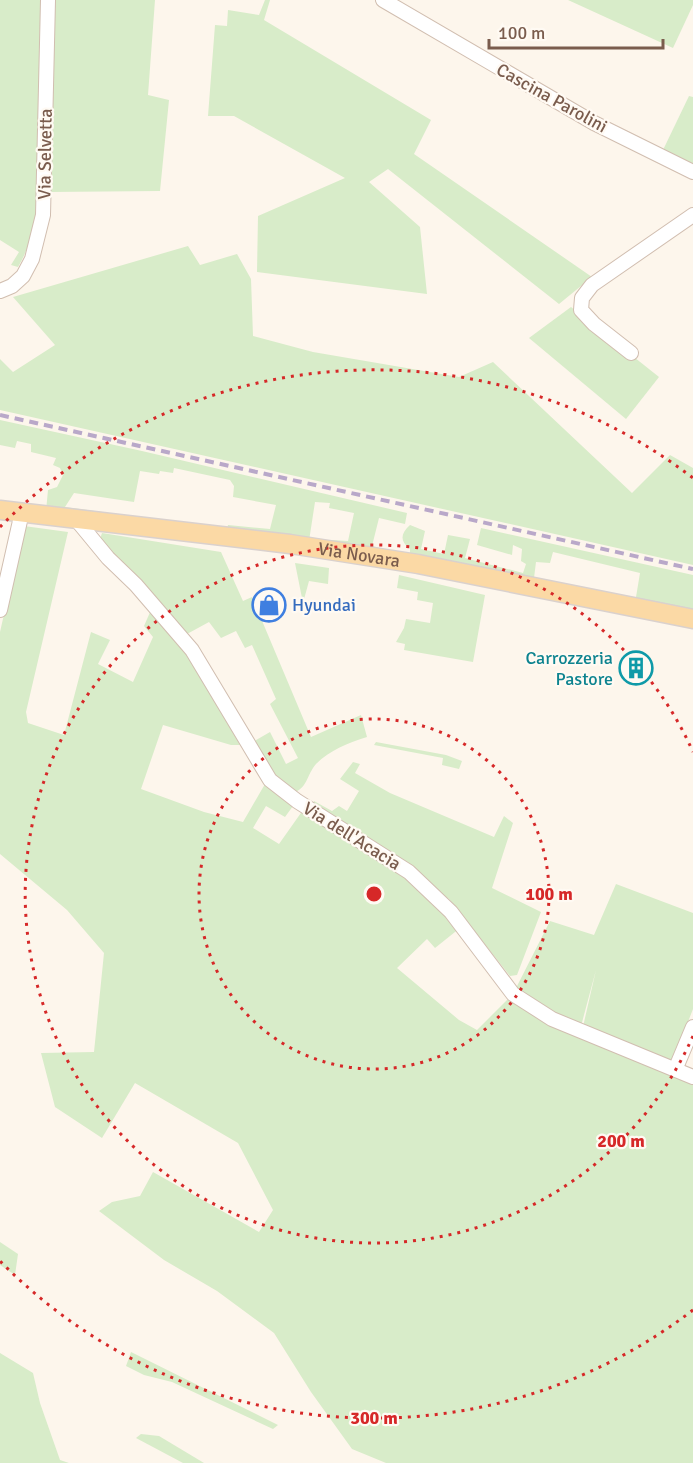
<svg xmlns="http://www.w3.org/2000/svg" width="693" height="1463" viewBox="0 0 693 1463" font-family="Signika,sans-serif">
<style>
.green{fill:#d8ecc9}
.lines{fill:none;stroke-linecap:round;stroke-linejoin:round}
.minor-casing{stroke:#d1beb0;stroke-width:16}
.major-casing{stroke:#dad1cd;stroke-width:21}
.minor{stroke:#fff;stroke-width:14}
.major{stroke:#fbd9a5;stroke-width:18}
.rail{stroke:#b9a8c9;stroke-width:4;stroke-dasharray:9 6;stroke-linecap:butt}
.ring{fill:none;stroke:#d62828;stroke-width:3;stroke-dasharray:3 6}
.labels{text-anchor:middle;stroke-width:4.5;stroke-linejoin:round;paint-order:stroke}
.street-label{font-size:18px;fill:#7a5c4d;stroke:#fffaf3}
.shop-label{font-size:18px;fill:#366cbe;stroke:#fffaf3;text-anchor:start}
.culture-label{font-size:18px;fill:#0d838f;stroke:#fffaf3;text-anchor:end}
.centre{fill:#d62828;stroke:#fffaf3;stroke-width:3}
.ring-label{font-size:18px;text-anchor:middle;font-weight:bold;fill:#d62828;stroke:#fffaf3;stroke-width:4.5;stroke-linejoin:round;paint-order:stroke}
</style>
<rect width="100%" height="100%" fill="#fdf6ec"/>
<g class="green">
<path d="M0,0h41c-2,40 -2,79 -2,119 0,52 6,102 -21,148l-7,-2 8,-13 -19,-12z"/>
<path d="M53,0h102l-7,95 21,5 -9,91 -111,1z"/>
<path d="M265,0h5l-6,20 167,100 -17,34 178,123 -33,27 -171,-135 -19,13 51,45 7,67 -170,-22 1,-56 87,-38 -111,-62h-26l7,-91 12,1 1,-16 31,5z"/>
<path d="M568,0h125v5l-20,43z"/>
<path d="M689,96l4,1v68l-30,-15z"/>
<path d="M188,246l12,19 37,-11 14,25 2,57 60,16 146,25 34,-15 139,131 38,-38 23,13v97l-693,-155v-51l13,13 42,-27 -42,-48z"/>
<path d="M571,307l88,70 -33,42 -97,-81z"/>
<path d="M0,420l142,31 265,62 -2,11 -26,-6 -7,28 31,8 -70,-8 -1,-6 16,1 6,-28 -25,-5 1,-5 -15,-1 -6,39 -82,-11 1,-5 42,4 6,-24 -43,-8 1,-11 -4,-6 -56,-12 -1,5 -13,-2 -1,3 -19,-3 -6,31 -60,-9 -9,14 52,7 1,6 -72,-9 2,-21 9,-3 6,-12 -3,-7 -7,-3 3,-7 -25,-6v-8l-14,-3 -2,7 -15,-3z"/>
<path d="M410,525l15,6 -4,18 23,5 4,-19 22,4 -5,19 58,15 3,-9 -5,-3 1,-12 -9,-4 -1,10 -35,-10 4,-17 212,47v40l-58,-12 5,-30 -87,-21 -3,11 -14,-1 -2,16 -124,-17v-12c-10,-8 -10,-15 0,-24z"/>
<path d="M24,526l44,6 -42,180 2,11 36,12 27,-103 19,8 -12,24 35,18 20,-45 -9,-11 7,-16 38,44 51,91h-9l-68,-20 -22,64 63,23 39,10 22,-38 28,22 -8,11 -19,-11 -13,22 26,16 24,-34 103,65 54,53 -25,20 -8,-9 -30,29 62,52 18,10 36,-36 37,-73 44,14 22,-51 77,29v96l-23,59 -88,-37 14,-61 -16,60 113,52v381h-307l-34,-14 -41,-57 -37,-59 -57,-42 -53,-31 -65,-49 13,-9 28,-6 13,-24 106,60 14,-22 -35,-67 -103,-60 -33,55 -47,-31 -14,-54 53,-1 10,-99 -37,-43 -67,-56v-222z"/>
<path d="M102,533l119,19 22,49 9,-4 59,140 50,-22 6,22c-19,6 -37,13 -51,27 -9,10 -9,26 -24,29l-21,-14 -20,-36 19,-11 16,32 12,-6 -28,-54 6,-5 -24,-54 -7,3 -9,-17 -15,7 -12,-16 -22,12 -29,-35 -55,-52 -4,-5z"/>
<path d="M295,563l34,5 -1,16 -19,-3 -6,22z"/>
<path d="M399,575l86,20 -12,67 -69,-12 1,-6 -9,-2 8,-14 2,-9 24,4 3,-20 -16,-3 1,-8 -21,-4z"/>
<path d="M376,742l70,13 16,6 -3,8 -17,-4 1,-7 -69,-13z"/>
<path d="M353,762l7,2 -5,9 35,20 104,44 10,-21 9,7 -21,65 49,24 -24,63 -7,1 -61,-77 -11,-7 -23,-24 -103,-62 2,-5 18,10 7,-5 8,5 12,-20 -19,-12z"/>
<path d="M0,1242l18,12 -3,21 -15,-10z"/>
<path d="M131,1352l147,73 -5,4 -101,-47 -28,-7 -18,-9z"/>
<path d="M0,1353l33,20 7,30 20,57 9,3h-69z"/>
<path d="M141,1434l18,2 45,27h-21l-47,-25z"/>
</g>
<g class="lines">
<g class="minor-casing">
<g id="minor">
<path d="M383,0l211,123 99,49"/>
<path d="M0,291l12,-5 11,-10 9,-17 11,-44 5,-215"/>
<path d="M631,353l-37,-29 -13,-14 1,-12 10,-13 101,-70"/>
<path d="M75,518l33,40 28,27 56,65 78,130 27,21 112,71 42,40 62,82 39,25 141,58"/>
<path d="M0,610l22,-98"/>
<path d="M675,1070l18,-43"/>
</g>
</g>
<g class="major-casing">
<g id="major">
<path id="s1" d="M0,510l290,34 128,20 275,55"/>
</g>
</g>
<use href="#minor" class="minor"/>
<use href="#major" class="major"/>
<path class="rail" d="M0,415l693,154"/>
</g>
<g class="ring">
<circle cx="374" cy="894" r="175"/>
<path d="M693 1036A349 349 0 1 1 693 752"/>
<path d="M693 1310A524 524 0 0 1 0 1261M0 527A524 524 0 0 1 693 478"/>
</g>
<defs>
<g id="shop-ring" transform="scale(1.725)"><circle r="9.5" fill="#fffaf3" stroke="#3f7fe0" stroke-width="1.5"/><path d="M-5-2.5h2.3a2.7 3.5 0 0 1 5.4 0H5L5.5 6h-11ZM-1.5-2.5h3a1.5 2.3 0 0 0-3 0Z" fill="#3f7fe0"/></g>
<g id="building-ring" transform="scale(1.725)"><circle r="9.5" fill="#fffaf3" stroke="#0f9aa8" stroke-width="1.5"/><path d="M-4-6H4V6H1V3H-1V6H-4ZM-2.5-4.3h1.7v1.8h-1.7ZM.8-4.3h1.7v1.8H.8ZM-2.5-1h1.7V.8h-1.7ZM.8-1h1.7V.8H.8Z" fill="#0f9aa8"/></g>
</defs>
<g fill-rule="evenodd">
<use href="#shop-ring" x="269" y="605"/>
<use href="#building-ring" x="636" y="668"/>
</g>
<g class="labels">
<g class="street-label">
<text transform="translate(552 98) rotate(29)" y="6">Cascina Parolini</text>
<text transform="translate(45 154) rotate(-89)" y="6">Via Selvetta</text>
<text dy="6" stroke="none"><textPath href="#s1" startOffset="362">Via Novara</textPath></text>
<text transform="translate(352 836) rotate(32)" y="6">Via dell'Acacia</text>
</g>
<g class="shop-label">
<text x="292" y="611">Hyundai</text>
</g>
<g class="culture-label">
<text x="613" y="664">Carrozzeria<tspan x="613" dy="21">Pastore</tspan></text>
</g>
</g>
<circle cx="374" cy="894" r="9" class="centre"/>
<g class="ring-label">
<text x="549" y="900">100 m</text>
<text x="621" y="1147">200 m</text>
<text x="374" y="1424">300 m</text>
</g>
<path d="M489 39v9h174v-9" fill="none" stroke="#7a5c4d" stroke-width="3"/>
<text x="498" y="39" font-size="18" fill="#7a5c4d" stroke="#fffaf3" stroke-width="4.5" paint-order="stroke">100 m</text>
</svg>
